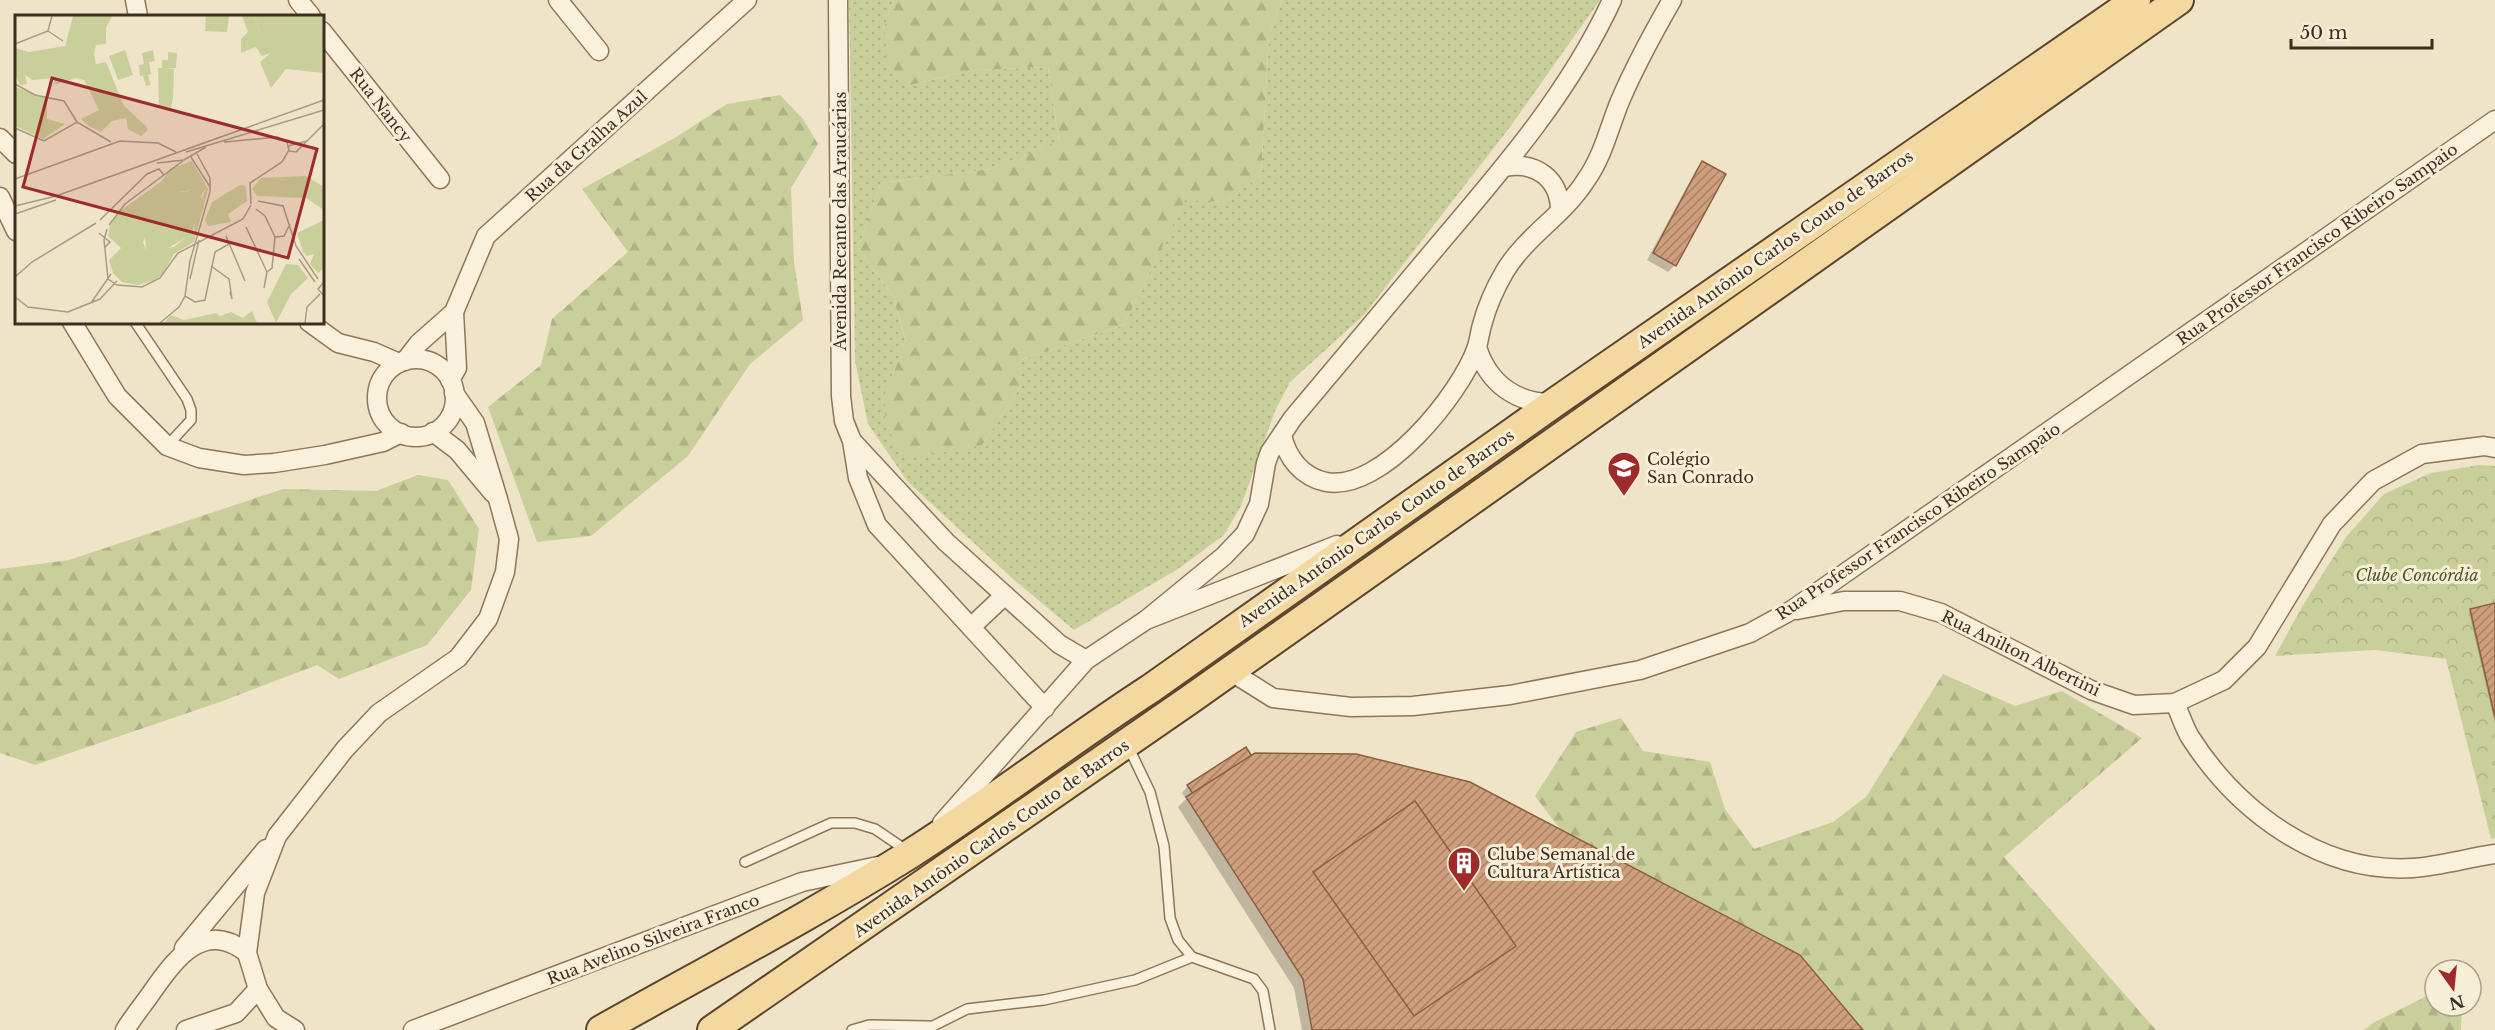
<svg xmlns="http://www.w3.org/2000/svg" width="2495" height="1030" viewBox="0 0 2495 1030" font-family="'Libre Baskerville',serif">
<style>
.grass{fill:url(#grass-dots)}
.forest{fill:url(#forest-firs)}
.park{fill:url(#park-crowns)}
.shadow{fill:#0003}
.building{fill:url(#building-hatch);stroke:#8d5f41;stroke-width:1.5}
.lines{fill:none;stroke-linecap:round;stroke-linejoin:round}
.lane-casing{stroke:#8d765c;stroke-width:12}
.street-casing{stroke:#8d765c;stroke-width:21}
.primary-casing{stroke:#5b4430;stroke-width:32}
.lane{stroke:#faf1dc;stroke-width:9}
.street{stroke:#faf1dc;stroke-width:18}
.primary{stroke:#f3d9a0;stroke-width:28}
.labels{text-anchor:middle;stroke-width:6;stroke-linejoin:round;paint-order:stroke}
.street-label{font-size:16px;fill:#3d2e20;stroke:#f7eed8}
.poi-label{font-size:16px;fill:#3d2e20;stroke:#f7eed8;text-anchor:start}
.park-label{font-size:16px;font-style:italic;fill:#4d5a26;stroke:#f7eed8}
.inset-road{fill:none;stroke:#a89b85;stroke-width:1.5}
.view{fill:#9e2a2b;fill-opacity:0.15;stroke:#9e2a2b;stroke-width:3}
.inset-edge{fill:none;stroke:#3d2e20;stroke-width:3}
</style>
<defs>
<pattern id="grass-dots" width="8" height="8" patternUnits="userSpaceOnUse" patternTransform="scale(1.5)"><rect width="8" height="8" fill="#c9cf9b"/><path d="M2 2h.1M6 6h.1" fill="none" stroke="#aeb285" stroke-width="1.8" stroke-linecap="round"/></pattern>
<pattern id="forest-firs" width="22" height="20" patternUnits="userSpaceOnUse" patternTransform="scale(1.5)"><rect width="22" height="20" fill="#c9cf9b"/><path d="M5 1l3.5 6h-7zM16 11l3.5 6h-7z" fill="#aeb285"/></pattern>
<pattern id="park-crowns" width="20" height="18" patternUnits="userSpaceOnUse" patternTransform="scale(1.5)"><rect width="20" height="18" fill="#c9cf9b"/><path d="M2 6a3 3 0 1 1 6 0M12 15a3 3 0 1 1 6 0" fill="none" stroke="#aeb285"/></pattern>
<pattern id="building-hatch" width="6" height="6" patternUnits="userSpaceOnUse" patternTransform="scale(1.5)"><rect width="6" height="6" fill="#cf9f7d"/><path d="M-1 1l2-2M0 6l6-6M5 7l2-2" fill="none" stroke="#a98266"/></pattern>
</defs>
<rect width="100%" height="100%" fill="#f0e4c8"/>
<path class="grass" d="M849,0h44l-9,28 26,57 65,-15 73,-3 11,75 -69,27 -109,14 -23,65 35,48 13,46 -21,52v33l97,18 39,-59v-26l103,-35 61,-126 40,3 36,-27 8,-140 13,-35h318l-90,127 -146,188 -74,67 -15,29 -34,95 -17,29 -46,34 -104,61 -61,-51 -105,-97 -40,-58 -13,-63z"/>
<g class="forest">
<path d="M893,0h389l-13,35 -8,140 -36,27 -40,-2 -61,125 -103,35v26l-39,59 -33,7 -43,3 -21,-28v-33l21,-53 -13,-45 -35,-48 23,-65 109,-14 69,-28 -11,-74 -73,3 -65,15 -23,-22 -3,-35z"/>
<path d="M780,95l23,24 15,25 -27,44 3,75 9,57 -53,44 -62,92 -97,80 -54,6 -49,-135 53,-42 11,-46 76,-67 -46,-63 96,-53 49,-32z"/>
<path d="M418,475l30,5 31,49 -8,61 -44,55 -88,34 -22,-14 -97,37 -185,63 -35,-12v-184l69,-9 214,-71 93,2z"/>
<path d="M1943,674l72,32 47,-15 80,47 -138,119 152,173h-293l-63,-75 -240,-126 -25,-33 41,-64 45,-14 22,33 67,11 15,47 29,40 79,-27 33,-25z"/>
<path d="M2435,992v14h27l-1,24h-97l9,-7z"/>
</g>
<path class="park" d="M2479,465l16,1v372l-4,1 -45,-180 -71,-9 -100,6 28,-51 43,-68 38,-43 47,-21z"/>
<g class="shadow">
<path d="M1703,163l-28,102 -7,7 -21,-12 49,-90z"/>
<path d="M2495,605v119l-26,-112z"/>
<path d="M1251,757l610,273h-559l-8,-42 -116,-181 8,-8 -4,-6 6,-7z"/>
</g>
<g class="building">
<path d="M1702,161l24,13 -50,92 -23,-13z"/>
<path d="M2495,603v114l-25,-108z"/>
<path d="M1246,747l12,19 -58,38 -13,-19z"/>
<path d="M1255,753l101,1 114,28 330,173 63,75h-551l-9,-51 -117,-182z"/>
<path d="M1415,801l101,145 -102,70 -101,-144z"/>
</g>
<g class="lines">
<g class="lane-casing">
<g id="lane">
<path d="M135,322l52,77 4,11v10l-24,26"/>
<path d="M1128,746l22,46 14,54 6,72 8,22 14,17 62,22 9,12 7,39"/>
<path d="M745,862l86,-39h24l20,6 31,21"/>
<path d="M852,1030l17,-5 60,1"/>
<path d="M925,1030l42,-21 77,-9 91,-20 57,-23"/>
</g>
</g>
<g class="street-casing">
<g id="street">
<path d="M135,0l3,16"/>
<path d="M298,0l13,16"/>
<path d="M558,0l41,51"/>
<path d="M838,0l3,396 3,25 8,20 6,37 19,47 168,183"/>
<path d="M322,31l118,148"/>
<path d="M0,138l16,16"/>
<path d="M1505,167c31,-6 55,12 55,44"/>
<path d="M0,197l16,34"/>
<path d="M72,322l45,74 50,50 32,12 45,7 30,-2 51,-8 58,-13 18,-9"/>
<path d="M309,322l29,21 36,9 25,11"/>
<path d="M1477,347c11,36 39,57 77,56"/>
<circle cx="416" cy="398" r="39"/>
<path d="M405,361l14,-18 35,-31 32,-76 261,-236"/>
<path d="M450,380l7,-12 -3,-56"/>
<path d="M433,432l24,18 36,43"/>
<path d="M1282,435c5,23 20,42 44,47 55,11 135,-88 151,-135 2,-7 3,-15 5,-22 5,-19 13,-37 23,-54 22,-36 59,-56 81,-91 17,-24 23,-52 34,-79 15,-35 33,-68 52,-101"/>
<path d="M852,441l94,101 113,102 27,16"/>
<path d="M1797,610l47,-9h56l41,12 150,77 43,15 41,-2 49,-23 33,-33 75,-123 41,-43 49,-27 62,-8 11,2"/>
<path d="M1146,620l78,-64 21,-22 14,-30 7,-41 4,-11 23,-34c51,-60 101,-121 152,-181 63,-74 126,-148 167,-237"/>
<path d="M971,627l34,-32"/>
<path d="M1230,671l43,27 78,9 62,-1 97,-11 130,-25 110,-37 42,-23 703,-490"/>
<path d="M2175,703c5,11 9,24 15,34 48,75 131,137 223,131 27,-2 55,-10 82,-14"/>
<path d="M942,823l144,-163 60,-40 191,-75"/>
<path d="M184,948l82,-99"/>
<path d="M125,1030c8,-13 18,-25 27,-38 24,-34 52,-73 95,-39"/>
<path d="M186,1030l50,-17 22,-24"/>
<path d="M295,1030l-19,-12 -18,-29 -11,-36 8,-60 22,-57 68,-87 34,-36 79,-55 30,-39 17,-47 4,-33 -11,-40 -23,-76 -21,-30"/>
<path d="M413,1030l389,-148 76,-16"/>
</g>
</g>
<g class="primary-casing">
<g id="primary">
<path d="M601,1030c103,-58 208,-113 309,-176 82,-52 158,-112 240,-165l404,-286 582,-403"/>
<path d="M712,1030l480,-332 987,-698"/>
</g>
</g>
<use href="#lane" class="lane"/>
<use href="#street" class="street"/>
<use href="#primary" class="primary"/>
</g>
<defs>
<g id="school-pin" transform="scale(1.725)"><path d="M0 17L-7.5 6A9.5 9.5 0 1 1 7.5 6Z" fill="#9e2a2b" stroke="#f7eed8"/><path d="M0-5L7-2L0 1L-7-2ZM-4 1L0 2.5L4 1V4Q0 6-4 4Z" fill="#fff"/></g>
<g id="building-pin" transform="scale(1.725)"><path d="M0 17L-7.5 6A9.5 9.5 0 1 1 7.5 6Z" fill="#9e2a2b" stroke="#f7eed8"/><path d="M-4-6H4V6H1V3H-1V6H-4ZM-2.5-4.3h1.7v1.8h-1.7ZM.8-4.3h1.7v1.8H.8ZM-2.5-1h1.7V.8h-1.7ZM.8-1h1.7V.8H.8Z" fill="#fff"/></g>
</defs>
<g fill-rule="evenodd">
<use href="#school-pin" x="1624" y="468"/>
<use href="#building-pin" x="1464" y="863"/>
</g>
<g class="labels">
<g class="street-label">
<text transform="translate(381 105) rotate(52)" y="6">Rua Nancy</text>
<text transform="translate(586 146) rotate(-42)" y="6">Rua da Gralha Azul</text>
<text transform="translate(840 221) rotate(-90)" y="6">Avenida Recanto das Araucárias</text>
<text transform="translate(2317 244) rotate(-35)" y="6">Rua Professor Francisco Ribeiro Sampaio</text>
<text transform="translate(1775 249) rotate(-35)" y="6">Avenida Antônio Carlos Couto de Barros</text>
<text transform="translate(1918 521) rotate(-34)" y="6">Rua Professor Francisco Ribeiro Sampaio</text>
<text transform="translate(1376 528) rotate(-35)" y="6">Avenida Antônio Carlos Couto de Barros</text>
<text transform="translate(2021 653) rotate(26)" y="6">Rua Anilton Albertini</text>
<text transform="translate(991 838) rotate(-35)" y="6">Avenida Antônio Carlos Couto de Barros</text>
<text transform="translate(653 939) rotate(-21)" y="6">Rua Avelino Silveira Franco</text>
</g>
<g class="poi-label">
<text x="1647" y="465">Colégio<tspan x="1647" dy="18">San Conrado</tspan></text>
<text x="1487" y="860">Clube Semanal de<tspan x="1487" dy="18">Cultura Artística</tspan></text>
</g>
<g class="park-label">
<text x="2417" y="581">Clube Concórdia</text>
</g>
</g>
<g transform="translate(15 15)">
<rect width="309" height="309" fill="#f0e4c8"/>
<path d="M227,1h12l6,16h-12zM177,146l16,28 -14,53 -20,12 -12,21 -8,5 -16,5 -16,-3 -9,-9 -4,-13 12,-12 -13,-12 2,-11 7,-12 45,-32 8,-12zM191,173l-5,14 -22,11 -1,8 15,2 2,7 -21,17 -28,3 -3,-8 16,-38h9l10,-12z" fill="#c9cf9b" fill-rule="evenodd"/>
<path d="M58,1h39l-6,12v16l-10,1 -2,10 2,9 10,-2 18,44 22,20 2,4 -7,6 -13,-7 -2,-11 -14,3 -11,11 -12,-6 -8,-7 18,-9 -15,-30 -8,-2 -22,7 2,-7 -23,2 -8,-5 2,9 -7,1 -5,-12v-25l14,4 36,-6zM239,1h70v57l-38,-4 -15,19 -11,-26 11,-9 -9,3 -6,-9 -15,6v-14l7,-7h12zM291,161l18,11v23l-18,-12 -49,-2 -5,-7 9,-11zM181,168l10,5 -5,8 3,12 -5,6h-20v7l15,2 -2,11 -29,17 -17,-1 -1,-16 14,-30 9,-1 10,-11 12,-1zM225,170l6,1 1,15 -19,13 3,8 -23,4 -3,-6 7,-18zM309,205v48l-6,5 -8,-9 4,-10 -7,2 -4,-4 -6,-19zM271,249l12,1 10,13 -17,16 -15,29 -9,-21zM237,296l5,12h-93l7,-8 13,5 32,-7 4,3 11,-4 12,6z" fill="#c9cf9b"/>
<path d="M0,72l32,11v21l18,5 -22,15 -28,-13z" fill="#c9cf9b"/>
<path d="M191,1h23l-2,16 -22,-1zM110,35l8,25 -15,5 -9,-24zM138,35l2,11 -6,1 2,12 -3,1 3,10 -5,1 -3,-10 3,-1 -6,1 -1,-11 5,-1 -2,-11zM153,37l9,1 -1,15h-10l8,1 -1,29 -2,10 -12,-1 -1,-39h4v-8h6z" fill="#c9cf9b"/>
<path class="inset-road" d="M33,16l15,10M0,29l33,-13 4,-15M0,69l20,11 29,6 13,21M0,113l29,13 33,-19 34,20M209,127l53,-5 10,5 2,8 -7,12 -32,21 1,21M273,131l19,-5M274,136l7,1 28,-28M171,137l138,-42M176,142l19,30M142,148l27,-3 22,-13M0,164l105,-38 38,2 18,9M243,186l25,5 13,40 22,33M0,191l41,-10 268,-96M241,194l9,7 10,21M0,199l41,-14M85,205l47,-46 12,-5 5,6M94,210l16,-21 59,-44M231,212l21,45 -3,16M92,214l-3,11 4,39 9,6 25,2 18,-9 18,-25 65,-34 8,-14M84,218l11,9 -5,5M211,221l19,45M260,222l9,-1 6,-12M284,244l16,23M196,251l18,13 3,20 -2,-7M252,257l5,-4 3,-31M0,262l17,-15 64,-39M175,264l9,-39M309,267l-6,7 6,7M170,281l10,6 10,-2 10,-48 14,-8M0,282l13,10 40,5 32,-13 17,-18M76,288l20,-29M145,308l19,-16 6,-11 5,-35 20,-69v-14l-13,-24M290,308l2,-16 13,-13"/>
<path class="view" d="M37,63l265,71 -29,109 -265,-71z"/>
<rect width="309" height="309" class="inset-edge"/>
</g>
<g transform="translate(2453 988) rotate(165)"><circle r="28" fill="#f7eed8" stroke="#ada18e" stroke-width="1.5"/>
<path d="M0-4.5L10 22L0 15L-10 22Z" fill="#9e2a2b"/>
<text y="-9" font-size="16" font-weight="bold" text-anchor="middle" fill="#3d2e20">N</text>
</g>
<path d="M2291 39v9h141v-9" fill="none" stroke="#3d2e20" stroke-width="3"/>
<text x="2300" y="39" font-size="18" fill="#3d2e20" stroke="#f7eed8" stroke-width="4.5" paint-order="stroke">50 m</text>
</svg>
